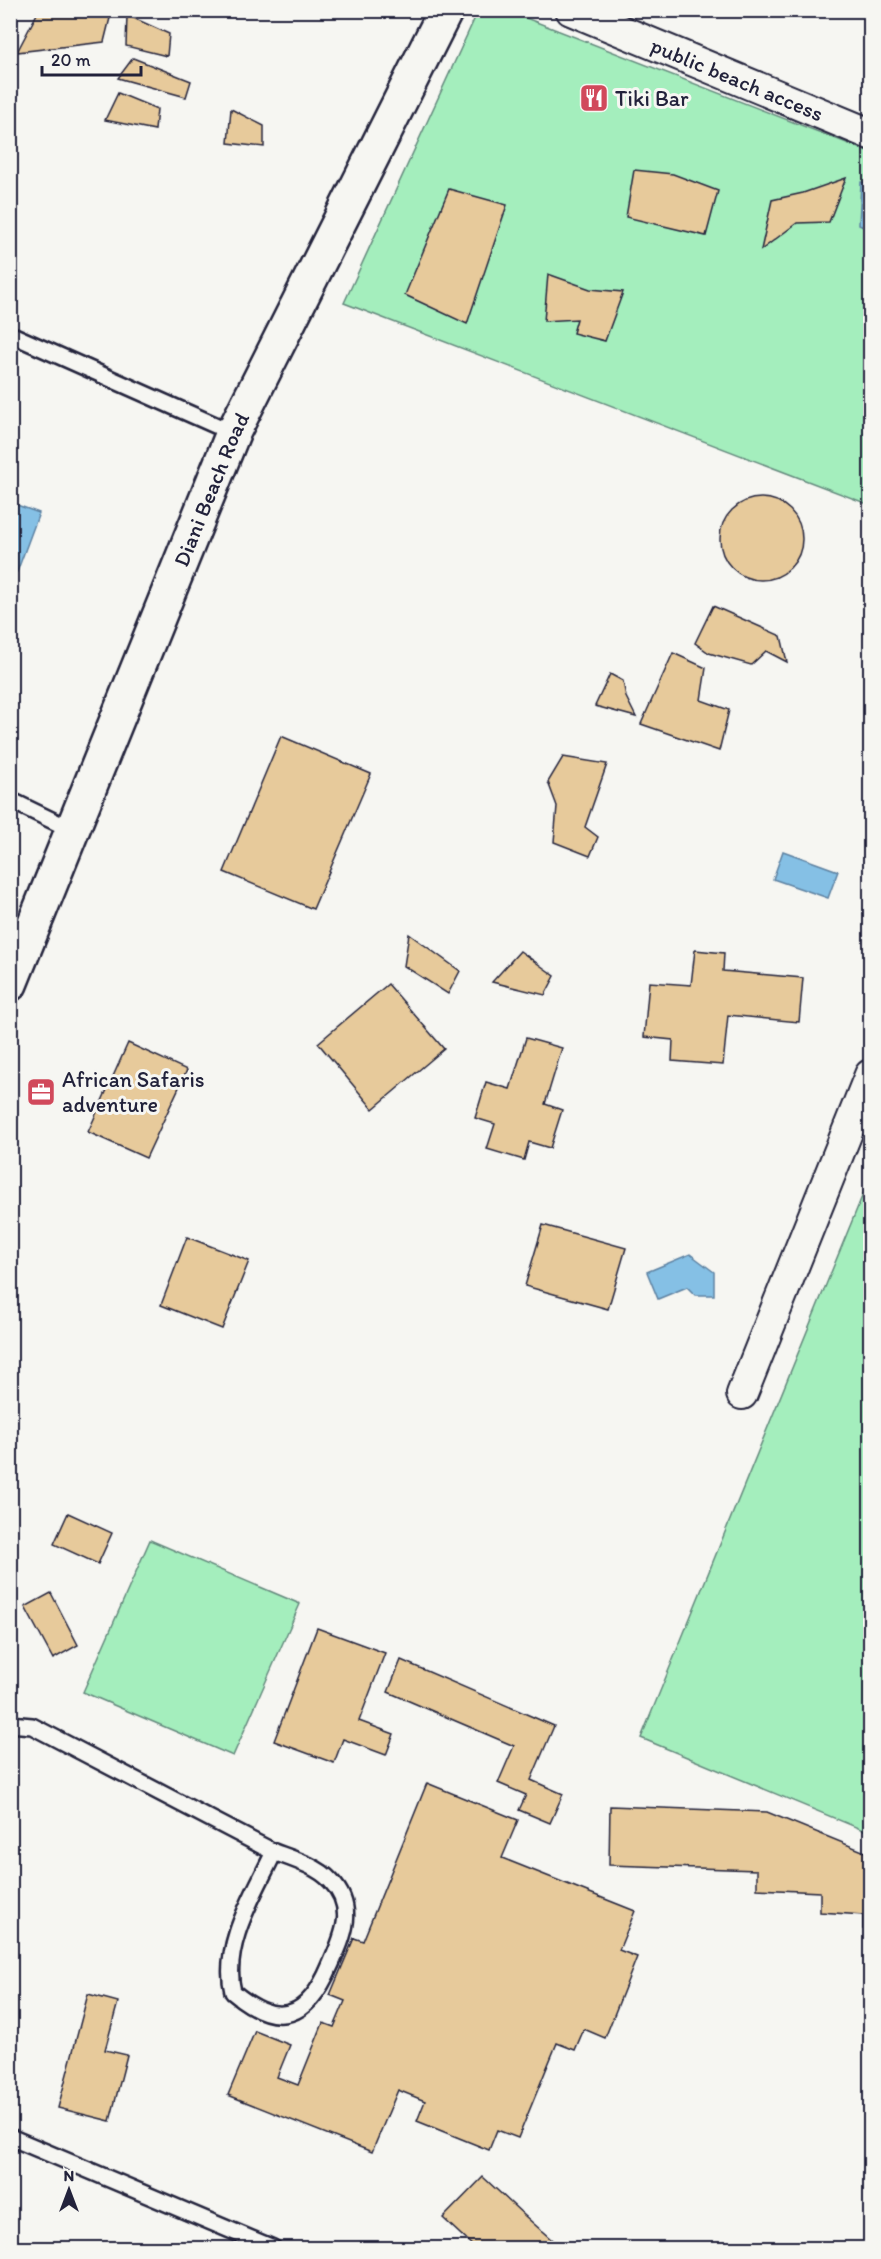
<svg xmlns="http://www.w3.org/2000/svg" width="881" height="2259" viewBox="0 0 881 2259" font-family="Itim,sans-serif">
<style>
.green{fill:#a4eebd;stroke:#63887c;stroke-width:1.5}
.water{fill:#85c0e5;stroke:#5d81a1;stroke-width:1.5}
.building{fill:#e7ca9b;stroke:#22223b;stroke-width:1.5}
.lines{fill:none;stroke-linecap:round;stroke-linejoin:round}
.service-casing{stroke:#22223b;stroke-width:20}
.minor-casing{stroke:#22223b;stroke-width:34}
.primary-casing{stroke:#22223b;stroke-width:38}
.service{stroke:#f6f6f2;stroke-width:15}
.minor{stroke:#f6f6f2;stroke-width:30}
.primary{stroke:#f6f6f2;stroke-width:33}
.labels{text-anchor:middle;stroke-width:6;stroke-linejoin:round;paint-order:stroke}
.street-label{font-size:22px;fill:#22223b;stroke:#f6f6f2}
.poi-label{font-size:22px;fill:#22223b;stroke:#f6f6f2;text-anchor:start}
</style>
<rect width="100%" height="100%" fill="#f6f6f2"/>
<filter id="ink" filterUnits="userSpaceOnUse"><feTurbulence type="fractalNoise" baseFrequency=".0167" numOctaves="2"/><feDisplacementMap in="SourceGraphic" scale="12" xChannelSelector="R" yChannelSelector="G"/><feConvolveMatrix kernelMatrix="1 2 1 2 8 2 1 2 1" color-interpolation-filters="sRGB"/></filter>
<g filter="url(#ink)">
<g class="green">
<path d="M478,11h30l362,141v353l-526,-202z"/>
<path d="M870,1177v656l-229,-95z"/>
<path d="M150,1540l150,64 -67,152 -150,-64z"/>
</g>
<g class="water">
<path d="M861,182l9,1v47l-11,-5z"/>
<path d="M17,505l22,8 -22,59 -6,4v-69z"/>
<path d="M783,851l55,20 -10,27 -55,-19z"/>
<path d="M690,1254l24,18v23h-19l-8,-8 -29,12 -11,-27z"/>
</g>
<g class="building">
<path d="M39,10h73l-8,32 -87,10z"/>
<path d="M127,15l42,19 -2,22 -41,-10z"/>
<path d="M133,58l58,23 -5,16 -68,-19z"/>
<path d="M118,93l39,16 -2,21 -50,-10z"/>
<path d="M231,109l33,17v21l-36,-4z"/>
<path d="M634,170l39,4 45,17 -12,45 -80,-19z"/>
<path d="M846,178l-17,44 -32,1 -36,27 11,-50 31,-7z"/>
<path d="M449,189l58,16 -40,119 -62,-29z"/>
<path d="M548,274l42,15 33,3 -18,49 -32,-8 4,-14 -33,2z"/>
<circle cx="761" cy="539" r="41"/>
<path d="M713,606l68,30 6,26 -21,-11 -15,14 -42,-12 -14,-10z"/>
<path d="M673,653l33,15 -5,32 28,10 -10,41 -78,-27z"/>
<path d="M610,674l13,7 3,16 10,20 -41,-11z"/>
<path d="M281,736l90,38 -58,135 -89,-37z"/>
<path d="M563,757l44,7 -22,63 13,10 -8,19 -36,-14 3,-36 -9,-24z"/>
<path d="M409,934l51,37 -12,23 -44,-28z"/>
<path d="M695,950l29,3 -1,18 80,7 -4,44 -71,-7 -5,50 -51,-4 1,-21 -29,-3 5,-55 42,3z"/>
<path d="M520,951l35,25 -10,19 -53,-13z"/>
<path d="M388,984l56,65 -71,60 -55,-66z"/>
<path d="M526,1038l36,10 -17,56 17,6 -12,38 -21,-6 -5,18 -37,-11 8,-25 -20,-6 11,-36 24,7z"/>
<path d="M128,1043l59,27 -41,88 -58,-26z"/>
<path d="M543,1225l83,23 -18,61 -83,-23z"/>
<path d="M187,1237l62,24 -27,68 -61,-24z"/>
<path d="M68,1513l44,20 -14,31 -44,-20z"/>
<path d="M51,1593l27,52 -25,14 -28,-52z"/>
<path d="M317,1628l68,25 -26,68 35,13 -8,21 -43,-16 -9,24 -60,-22z"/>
<path d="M401,1660l153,66 -23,54 32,14 -13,29 -31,-13 7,-15 -28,-12 16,-37 -126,-54z"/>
<path d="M427,1783l91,37 -16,38 133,53 -16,39 18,7 -32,81 -21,-9 -9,21 -18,-7 -39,95 -21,-8 -8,20 -72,-29 8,-20 -27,-11 -26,62 -144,-57 27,-64 35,14 -13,32 21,8 25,-62 11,4 11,-26 -15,-6 24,-57 9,3z"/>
<path d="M610,1806l157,6 103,42v76l-7,-1v-14l-43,-3v-20l-63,-3v-19l-148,-5z"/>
<path d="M88,1994l30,8 -13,48 22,5 -17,66 -52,-13z"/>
<path d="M483,2177l42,39 36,32h-86l-32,-30z"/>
</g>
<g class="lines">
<g class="service-casing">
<g id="service">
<path d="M10,334l223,99"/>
<path d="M10,800l64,31"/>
<path d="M10,1724l22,2 242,126c19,7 43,14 57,29 26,27 12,56 -1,85 -22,52 -52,64 -97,26 -12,-47 22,-99 41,-140"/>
<path d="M10,2137l263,111"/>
</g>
</g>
<g class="minor-casing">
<g id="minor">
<path id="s1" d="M571,10l299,124"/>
<path d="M742,1394l128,-319"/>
</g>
</g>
<g class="primary-casing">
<g id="primary">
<path id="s2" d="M10,984l223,-551 213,-423"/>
</g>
</g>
<use href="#service" class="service"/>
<use href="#minor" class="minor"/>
<use href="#primary" class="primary"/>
</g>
</g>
<defs>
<g id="restaurant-square" transform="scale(1.5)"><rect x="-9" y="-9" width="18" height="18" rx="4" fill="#d1495b" stroke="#f6f6f2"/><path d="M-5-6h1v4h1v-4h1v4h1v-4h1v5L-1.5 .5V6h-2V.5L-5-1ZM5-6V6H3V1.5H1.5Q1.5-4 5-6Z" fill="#fff"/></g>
<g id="office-square" transform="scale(1.5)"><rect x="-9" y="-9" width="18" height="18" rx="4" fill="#d1495b" stroke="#f6f6f2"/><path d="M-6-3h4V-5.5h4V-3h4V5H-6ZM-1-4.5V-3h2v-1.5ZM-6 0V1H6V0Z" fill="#fff"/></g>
</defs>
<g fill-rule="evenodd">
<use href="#restaurant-square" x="594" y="98"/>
<use href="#office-square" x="41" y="1092"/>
</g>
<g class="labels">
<g class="street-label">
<text dy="8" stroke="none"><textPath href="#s1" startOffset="180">public beach access</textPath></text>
<text dy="8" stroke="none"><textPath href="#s2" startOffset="534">Diani Beach Road</textPath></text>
</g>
<g class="poi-label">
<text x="615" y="106">Tiki Bar</text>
<text x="62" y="1087">African Safaris<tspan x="62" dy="25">adventure</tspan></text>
</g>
</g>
<rect width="881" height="2259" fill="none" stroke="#f6f6f2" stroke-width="36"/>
<rect x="18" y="18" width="845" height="2223" fill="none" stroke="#22223b" stroke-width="2" filter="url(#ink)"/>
<g transform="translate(69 2190)" stroke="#f6f6f2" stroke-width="4.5" paint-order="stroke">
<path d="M0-4.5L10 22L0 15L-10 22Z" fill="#22223b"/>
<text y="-9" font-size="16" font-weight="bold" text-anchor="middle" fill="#22223b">N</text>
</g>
<path d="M42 66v9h99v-9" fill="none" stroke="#22223b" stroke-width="3"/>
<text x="51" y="66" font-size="18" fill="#22223b" stroke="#f6f6f2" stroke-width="4.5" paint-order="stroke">20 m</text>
</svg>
